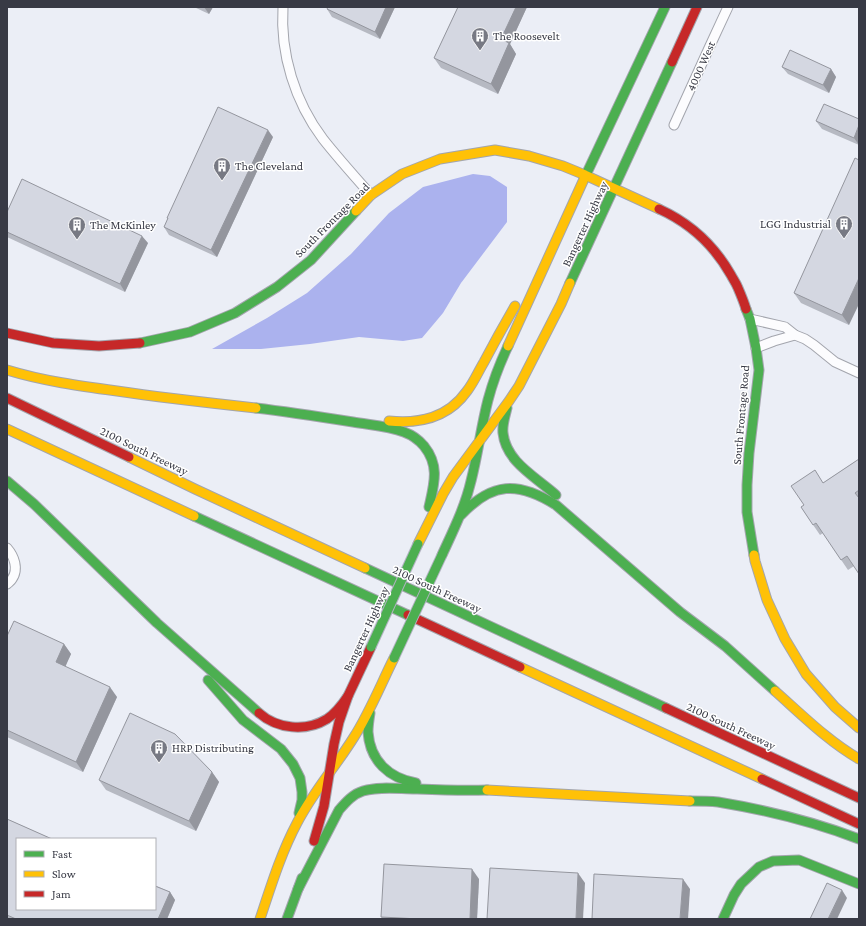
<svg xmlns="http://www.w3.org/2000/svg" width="866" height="926" viewBox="0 0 866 926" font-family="'Crimson Pro',serif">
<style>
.water{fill:#abb2ee}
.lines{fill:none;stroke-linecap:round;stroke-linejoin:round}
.street-casing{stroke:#a3a5ad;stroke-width:11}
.fast-casing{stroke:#a3a5ad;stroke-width:11}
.slow-casing{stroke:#a3a5ad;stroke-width:11}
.jam-casing{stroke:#a3a5ad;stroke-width:11}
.street{stroke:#fcfcfe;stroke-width:9}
.fast{stroke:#4caf50;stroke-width:9}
.slow{stroke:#ffc107;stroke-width:9}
.jam{stroke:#c62828;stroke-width:9}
.fast-bridge-casing{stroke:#b0b2c0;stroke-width:11;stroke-linecap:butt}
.fast-bridge{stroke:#4caf50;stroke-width:9}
.wall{fill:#b6b9c2}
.shaded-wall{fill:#94969e}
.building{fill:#d4d7e1;stroke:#94969e}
.labels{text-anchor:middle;stroke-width:3;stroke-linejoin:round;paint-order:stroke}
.poi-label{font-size:12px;fill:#383a45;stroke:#fff;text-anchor:start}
.street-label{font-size:12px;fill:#383a45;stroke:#fff}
</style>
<rect width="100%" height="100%" fill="#ebeef6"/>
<path class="water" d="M473,174l17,2 17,11v35l-46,61 -18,30 -21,25 -19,3 -44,-4 -49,7 -49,5h-49l55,-31 40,-25 44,-39 38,-41 34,-26z"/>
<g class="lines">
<g class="street-casing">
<g id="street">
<path d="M283,7c-3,47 12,95 40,132 15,19 32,38 48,56"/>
<path d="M674,125l35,-77 19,-41"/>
<path d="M750,319l35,8 10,8 10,4 9,6 21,17 24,11"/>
<path d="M756,348l18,-7 21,-6"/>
<path d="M7,548c7,8 12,21 5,31 -1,2 -3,3 -5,5"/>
</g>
</g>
<g class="fast-casing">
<g id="fast">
<path d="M584,179l81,-172"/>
<path d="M570,283l102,-221"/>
<path d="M746,309l4,10 6,29 3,22 -10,83 -2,32v27l7,43"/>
<path d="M140,343l50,-11 45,-19 42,-26 34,-27 45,-49"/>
<path d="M256,408c33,4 65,9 97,14 17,3 35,4 51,10 8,3 15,8 20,14 16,20 10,38 5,61"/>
<path d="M507,408c-2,8 -5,17 -4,25 3,29 33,44 53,62"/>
<path d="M7,481l27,23 123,119 102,90"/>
<path d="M461,515c31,-33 57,-34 95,-10l124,107 45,34 50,45"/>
<path d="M194,516l214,99"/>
<path d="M442,555c11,-24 23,-48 29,-74 7,-27 10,-54 17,-81 5,-19 12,-37 20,-54"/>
<path d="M365,568l301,140"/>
<path d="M208,680l35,40 38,29 12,15 7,14 2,14v8l-3,13"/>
<path d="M370,713c-1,6 -2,13 -2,19 2,29 21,46 48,51"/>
<path d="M690,801c10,0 19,0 28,1 48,8 96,20 141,37"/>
<path d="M298,889l41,-79c7,-8 14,-16 24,-19 17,-5 36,-2 53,-2 24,1 47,2 71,1"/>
<path d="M287,919l15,-41"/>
<path d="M723,919l11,-24 7,-11 18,-17 14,-6 26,-1 60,24"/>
</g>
</g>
<g class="slow-casing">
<g id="slow">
<path d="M356,211l15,-16 31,-21 38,-15 55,-9 34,6 34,10 22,9 74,34"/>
<path d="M508,346l76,-167"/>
<path d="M7,370c36,11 73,16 110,21 47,7 93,12 139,17"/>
<path d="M389,421c31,3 59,-3 78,-30 7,-9 11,-19 17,-29 10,-19 20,-37 31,-56"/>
<path d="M7,429l187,87"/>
<path d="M129,457l66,32 170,79"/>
<path d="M418,544l25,-50 10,-17 56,-76 10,-15 42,-82 9,-21"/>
<path d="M754,555l1,6 12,39 18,39 21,35 29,33 24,21"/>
<path d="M520,667l242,112"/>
<path d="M775,691c27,24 53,50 84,68"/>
<path d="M487,790l203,11"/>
<path d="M260,919c11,-33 21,-66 37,-96 16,-31 39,-57 57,-86 16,-25 27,-53 40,-79"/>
</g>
</g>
<g class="jam-casing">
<g id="jam">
<path d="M672,62l25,-55"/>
<path d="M659,209c31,14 55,36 72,66 2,4 5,8 7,13 3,7 6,14 8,21"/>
<path d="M7,333l46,10 46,3 41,-3"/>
<path d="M7,398l122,59"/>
<path d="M408,615l112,52"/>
<path d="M666,708l193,90"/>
<path d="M259,713c18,16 47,19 68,6 9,-6 15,-14 21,-23"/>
<path d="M762,779l97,45"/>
<path d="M314,841l10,-35 10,-62 5,-22 9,-26 23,-49"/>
</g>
</g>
<use href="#street" class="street"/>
<use href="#fast" class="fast"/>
<use href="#slow" class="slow"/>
<use href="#jam" class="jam"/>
<g class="fast-bridge-casing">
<g id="fast-bridge">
<path d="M371,647l47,-103"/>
<path d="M394,658l48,-103"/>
</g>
</g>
<use href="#fast-bridge" class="fast-bridge"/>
</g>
<g class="wall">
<path d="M194,7h19l-4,7z"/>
<path d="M395,7l-15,32 -48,-22 -5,-8z"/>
<path d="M458,7h69l-17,37 6,10 -18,40 -57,-26 -7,-10z"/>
<path d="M782,67l49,2 5,8 -7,16 -41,-19z"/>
<path d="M859,119v26l-37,-16 -6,-8z"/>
<path d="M273,137l-56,120 -48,-22 -5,-8 4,-8 -1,-1z"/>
<path d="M859,160l-10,165 -48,-22 -7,-10z"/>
<path d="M7,212l141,31 -23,49 -118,-55z"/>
<path d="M859,459v115l-5,-8 -6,4 -25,-37 -3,2 -19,-28 3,-2 19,-22z"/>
<path d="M7,636l57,8 7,10 -6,12 52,31 -34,75 -76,-35z"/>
<path d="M212,772l7,10 -23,49 -90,-41 -7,-10z"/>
<path d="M7,819l163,73 5,8 -8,19h-160z"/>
<path d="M479,879l-2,40h-94l-2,-2z"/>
</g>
<g class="shaded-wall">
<path d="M204,7h9l-4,7z"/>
<path d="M386,7h9l-15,32 -5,-7z"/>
<path d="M516,7h11l-17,37 6,10 -18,40 -7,-10 10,-45z"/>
<path d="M831,69l5,8 -7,16 -6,-8z"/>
<path d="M859,125v20l-5,-7z"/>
<path d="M268,130l5,7 -56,120 -6,-7z"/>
<path d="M142,236l6,7 -23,49 -5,-8z"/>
<path d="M859,278v26l-10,21 -7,-10z"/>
<path d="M64,644l7,10 -8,18 -7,-10z"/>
<path d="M110,687l7,10 -34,75 -7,-10z"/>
<path d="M212,772l7,10 -23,49 -7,-10z"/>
<path d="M472,869l7,10 -2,40h-7z"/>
<path d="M578,873l7,10 -2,36h-7z"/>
<path d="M683,879l7,10 -2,30h-8z"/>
<path d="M842,890l5,8 -10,21h-9z"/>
<path d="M170,892l5,8 -8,19h-9z"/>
</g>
<g class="building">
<path d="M328,7h58l-11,25 -48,-23z"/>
<path d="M458,7h58l-15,32 8,4 -18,41 -57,-26z"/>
<path d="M790,50l41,19 -8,16 -41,-18z"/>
<path d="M824,104l35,15v6l-5,13 -38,-17z"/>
<path d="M218,107l50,23 -57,120 -47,-23 4,-9h-1z"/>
<path d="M855,158l4,2v118l-17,37 -48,-22z"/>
<path d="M22,179l120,57 -22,48 -113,-52v-20z"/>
<path d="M859,459v31l-4,3 4,5v76l-12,-18 -6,4 -25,-37 -3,2 -12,-18 3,-2 -13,-19 24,-16 8,13z"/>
<path d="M14,621l50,23 -8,18 54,25 -34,75 -69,-32v-94z"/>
<path d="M130,713l45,21 37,38 -23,49 -90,-41z"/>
<path d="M7,819l45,20h-35v70h138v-23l15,6 -12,27h-142l-9,-4z"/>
<path d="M384,864l88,5 -2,50h-51l-38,-2z"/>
<path d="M490,868l88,5 -2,46h-89z"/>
<path d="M594,874l89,5 -3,40h-88z"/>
<path d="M827,883l15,7 -14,29h-18z"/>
</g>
<defs>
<g id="building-pin" transform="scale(0.9)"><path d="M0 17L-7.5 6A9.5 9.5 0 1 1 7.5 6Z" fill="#777983" stroke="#fff"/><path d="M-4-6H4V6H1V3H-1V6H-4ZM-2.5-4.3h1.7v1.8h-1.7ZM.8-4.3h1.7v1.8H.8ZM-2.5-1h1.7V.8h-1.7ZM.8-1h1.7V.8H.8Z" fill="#fff"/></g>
</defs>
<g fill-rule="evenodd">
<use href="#building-pin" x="480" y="36"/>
<use href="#building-pin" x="222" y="166"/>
<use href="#building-pin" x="844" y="224"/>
<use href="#building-pin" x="77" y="225"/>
<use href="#building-pin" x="159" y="748"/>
</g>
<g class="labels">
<g class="poi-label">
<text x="493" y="40">The Roosevelt</text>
<text x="235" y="170">The Cleveland</text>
<text x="831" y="228" text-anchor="end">LGG Industrial</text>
<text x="90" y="229">The McKinley</text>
<text x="172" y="752">HRP Distributing</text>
</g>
<g class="street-label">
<text transform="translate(701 66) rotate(-66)" y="4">4000 West</text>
<text transform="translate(332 220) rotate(-45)" y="4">South Frontage Road</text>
<text transform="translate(585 224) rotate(-65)" y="4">Bangerter Highway</text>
<text transform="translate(741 415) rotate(-85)" y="4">South Frontage Road</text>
<text transform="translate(144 451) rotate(26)" y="4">2100 South Freeway</text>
<text transform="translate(437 589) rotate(25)" y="4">2100 South Freeway</text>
<text transform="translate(366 629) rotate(-65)" y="4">Bangerter Highway</text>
<text transform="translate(731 726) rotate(25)" y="4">2100 South Freeway</text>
</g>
</g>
<rect width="866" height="926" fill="none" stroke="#383a45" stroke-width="16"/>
<rect x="16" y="838" width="140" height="72" fill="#ffffff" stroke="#afb0b5"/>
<rect x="24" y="851" width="20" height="6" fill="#4caf50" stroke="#afb0b5"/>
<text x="52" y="858" font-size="12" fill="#383a45">Fast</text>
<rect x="24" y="871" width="20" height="6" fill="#ffc107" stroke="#afb0b5"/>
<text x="52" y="878" font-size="12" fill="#383a45">Slow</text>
<rect x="24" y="891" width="20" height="6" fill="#c62828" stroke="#afb0b5"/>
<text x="52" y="898" font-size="12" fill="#383a45">Jam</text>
</svg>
